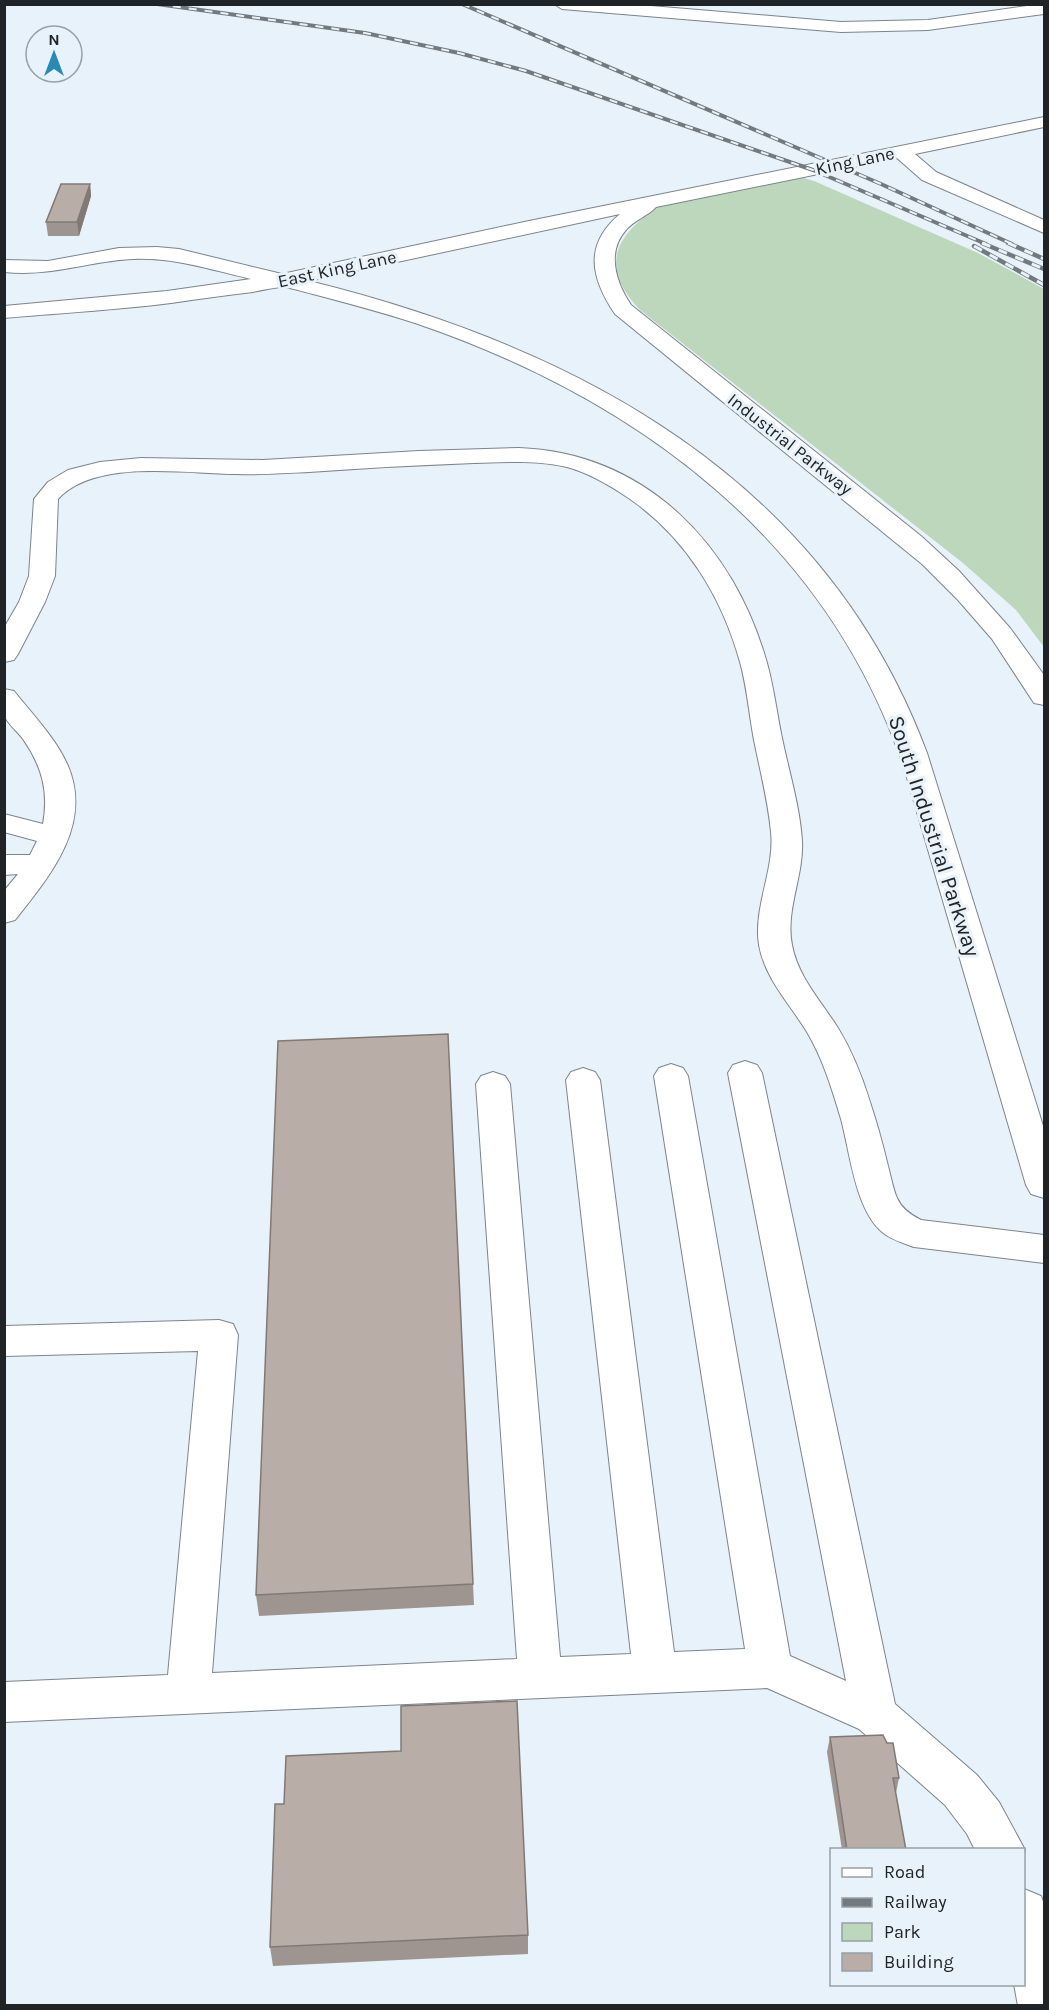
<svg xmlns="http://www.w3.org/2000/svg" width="1049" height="2010" viewBox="0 0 1049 2010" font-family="Karla,sans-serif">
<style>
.green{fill:#bdd7bd}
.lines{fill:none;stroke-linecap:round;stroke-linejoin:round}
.minor-casing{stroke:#7c848c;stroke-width:2}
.major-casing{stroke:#7c848c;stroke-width:2}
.minor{fill:#fff;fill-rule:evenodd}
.major{fill:#fff;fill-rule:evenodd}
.rail-far1-casing{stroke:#737a7f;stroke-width:4}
.rail-casing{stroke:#737a7f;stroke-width:4.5}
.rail-far1{stroke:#e8f2fa;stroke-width:2;stroke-dasharray:8;stroke-linecap:butt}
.rail{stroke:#e8f2fa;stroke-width:3;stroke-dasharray:9;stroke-linecap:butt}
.wall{fill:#9e9590}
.shaded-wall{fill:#817975}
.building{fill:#b8ada7;stroke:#817975;stroke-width:1.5}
.labels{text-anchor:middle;stroke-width:6;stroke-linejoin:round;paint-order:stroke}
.far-street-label{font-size:18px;fill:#202427;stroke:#e8f2fa}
.street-label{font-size:22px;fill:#202427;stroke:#e8f2fa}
</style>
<rect width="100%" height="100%" fill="#e8f2fa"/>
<path class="green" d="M797,176l17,5 164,72 66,36v358l-28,-37 -53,-47 -323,-253c-40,-42 -27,-73 18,-103z"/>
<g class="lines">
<g class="minor-casing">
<g id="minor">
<path d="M1044,117v10l-129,27 21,18 108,48v13l-122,-53 -25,-22 -241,49c-8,9 -22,13 -30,23 -20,22 -10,53 5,75l290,231 38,35 51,57 34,47v30l-10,-2 -42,-64 -34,-39 -36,-36 -307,-250c-24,-36 -32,-69 5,-100l-311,67c269,66 516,198 618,472l117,376v69l-13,-4 -5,-9 -121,-414c-76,-231 -267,-372 -490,-448 -34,-11 -68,-20 -102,-29 -10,-2 -22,-7 -32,-7 -9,1 -19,3 -28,5 -27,3 -55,7 -82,11 -55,7 -111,10 -167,15v-12l163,-15 84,-12c-39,-9 -77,-22 -118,-20 -45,2 -81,18 -129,13v-12l44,1 71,-13 38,-1 22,2 103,25 247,-53z"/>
<path d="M519,448c127,5 215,97 248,215 7,25 10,51 15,75 7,34 18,69 20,103 2,35 -17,69 -10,104 6,32 29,56 46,83 14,23 24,48 32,74 7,21 13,43 18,64 3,11 5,23 9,32 5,11 14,17 24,22l123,15v28l-130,-16c-11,-4 -24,-8 -32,-15 -27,-23 -32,-80 -41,-113 -9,-30 -18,-60 -34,-87 -17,-28 -42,-53 -48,-87 -6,-38 16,-75 12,-113 -3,-31 -11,-62 -17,-92 -5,-26 -7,-53 -14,-78 -18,-65 -54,-124 -110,-163 -19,-13 -41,-26 -63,-32 -31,-7 -63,-5 -93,-4 -55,2 -110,5 -165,9 -24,1 -48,3 -72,2 -50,0 -142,-16 -179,25l-3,77 -10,26 -27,52 -4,6 -10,2v-34l15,-26 10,-26 5,-77 14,-17 20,-12 32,-8 41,-4 122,2 156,-9z"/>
<path d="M4,689l10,2c18,23 42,47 54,75 25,59 -18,110 -53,154l-11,3v-32l14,-17 -14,1v-20h26l7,-14 -33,-9v-18l39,10c6,-32 -1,-58 -20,-85 -5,-7 -14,-14 -18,-22 -3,-7 -1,-20 -1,-28z"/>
<path d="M745,1061l12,4 5,8 133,631 82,71 22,27 26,48 -1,3v-3h-49l-8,-16 -22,-29 -86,-76 -92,-41 -763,34v-40l164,-7 30,-324 -194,5v-30l215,-6 14,4 5,11 -26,338 305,-14 -41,-575 5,-8 12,-4 12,4 5,8 50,573 71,-3 -65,-574 5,-8 12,-4 12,4 5,8 74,572 71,-3 -91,-573 5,-8 12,-4 12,4 5,8 102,580 56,25 -118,-608 5,-8z"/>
<path d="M1024,1889l17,7 3,8v102h-26l-4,-22h10z"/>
</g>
</g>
<g class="major-casing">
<path id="major" d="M554,4h73l214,18 87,-2 113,-16h3v10l-116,16 -87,2 -279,-23z"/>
</g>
<use href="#minor" class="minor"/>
<use href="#major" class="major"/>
<g class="rail-far1-casing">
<g id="rail-far1">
<path d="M157,4l208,29 94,20 67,18 287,99 173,74"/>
<path d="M462,4l419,180 131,60"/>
</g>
</g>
<g class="rail-casing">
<g id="rail">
<path d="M982,243l62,26"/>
<path d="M1008,243l36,16"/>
<path d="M974,246l70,39"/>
</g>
</g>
<use href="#rail-far1" class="rail-far1"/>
<use href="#rail" class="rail"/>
</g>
<g class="wall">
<path d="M90,184l1,12 -12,40h-31l-2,-14z"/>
<path d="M473,1584l1,21 -215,11 -3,-21z"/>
<path d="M830,1737l69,41 -3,15 10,57h-64l-15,-98z"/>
<path d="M284,1804l244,131v19l-255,12 -3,-19z"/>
</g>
<path class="shaded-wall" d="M90,184l1,12 -12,40 -2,-14z"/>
<g class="building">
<path d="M61,184h29l-13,38h-31z"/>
<path d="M448,1034l25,550 -217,11 22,-554z"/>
<path d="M517,1701l11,234 -258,12 5,-143h9l2,-48 115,-5v-45z"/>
<path d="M883,1735l4,8h6l6,35h-6l13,72h-59l-17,-113z"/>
</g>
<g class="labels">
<g class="far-street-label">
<text transform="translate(855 161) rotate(-12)" y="6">King Lane</text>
<text transform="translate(337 269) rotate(-12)" y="6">East King Lane</text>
<text transform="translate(790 444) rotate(38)" y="6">Industrial Parkway</text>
</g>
<g class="street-label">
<text transform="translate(935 836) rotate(72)" y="8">South Industrial Parkway</text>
</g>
</g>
<rect width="1049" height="2010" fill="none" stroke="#202427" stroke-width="12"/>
<rect x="830" y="1848" width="195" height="138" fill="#e8f2fa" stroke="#98a0a6" stroke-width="1.5"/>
<rect x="842" y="1868" width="30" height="9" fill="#ffffff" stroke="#98a0a6" stroke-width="1.5"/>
<text x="884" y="1878" font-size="18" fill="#202427">Road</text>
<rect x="842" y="1898" width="30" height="9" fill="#737a7f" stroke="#98a0a6" stroke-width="1.5"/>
<text x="884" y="1908" font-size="18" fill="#202427">Railway</text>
<rect x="842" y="1923" width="30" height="18" fill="#bdd7bd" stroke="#98a0a6" stroke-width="1.5"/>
<text x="884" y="1938" font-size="18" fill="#202427">Park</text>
<rect x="842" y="1953" width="30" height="18" fill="#b8ada7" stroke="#98a0a6" stroke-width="1.5"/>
<text x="884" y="1968" font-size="18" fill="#202427">Building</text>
<g transform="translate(54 54)"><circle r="28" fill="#e8f2fa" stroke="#98a0a6" stroke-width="1.5"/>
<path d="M0-4.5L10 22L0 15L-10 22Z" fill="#2b89b5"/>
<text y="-9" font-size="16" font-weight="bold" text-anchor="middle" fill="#202427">N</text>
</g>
</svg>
